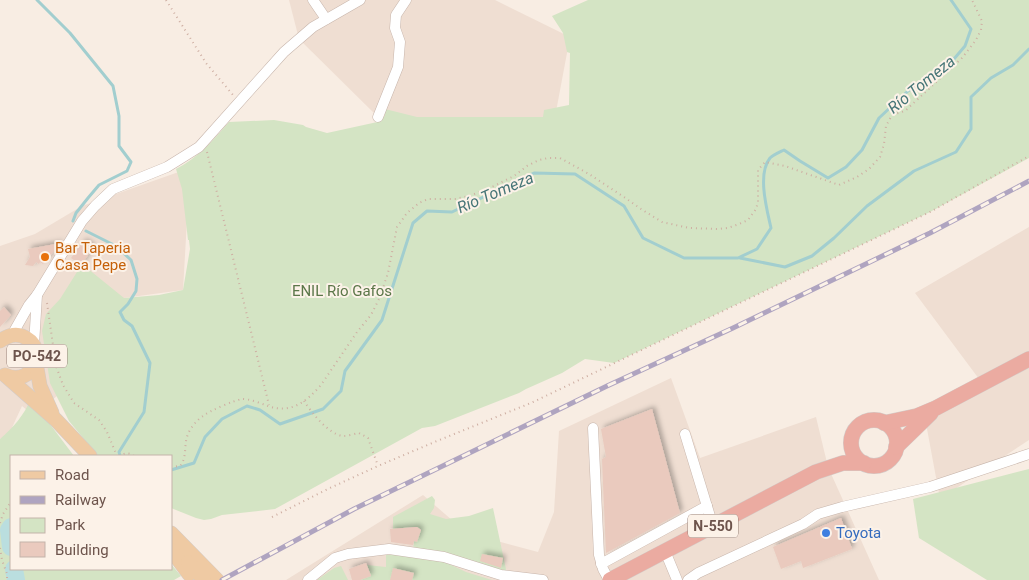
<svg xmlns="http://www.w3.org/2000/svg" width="1029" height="580" viewBox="0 0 1029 580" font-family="Roboto,sans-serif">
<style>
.residential{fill:#efded2}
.green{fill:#d4e4c4}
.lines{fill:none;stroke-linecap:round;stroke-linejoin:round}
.stream{stroke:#a2cecf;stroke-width:3}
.river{stroke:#badedf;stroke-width:18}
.building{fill:#eacabe;filter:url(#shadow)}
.minor-casing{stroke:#c7b5ab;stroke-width:11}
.major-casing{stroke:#d3ccc9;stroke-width:15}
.highway-casing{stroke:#d3ccc9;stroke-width:16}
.path{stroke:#ceaea2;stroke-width:2;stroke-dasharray:1 4;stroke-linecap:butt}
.minor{stroke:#fff;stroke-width:10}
.major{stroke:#efcaa3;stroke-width:14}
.highway{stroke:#ebaba1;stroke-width:15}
.rail-casing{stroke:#afa4c0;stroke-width:5}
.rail{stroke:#fcf2e8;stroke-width:3;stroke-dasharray:9;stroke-linecap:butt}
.food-dot{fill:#e8710a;stroke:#fcf2e8;stroke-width:2}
.shop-dot{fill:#3f7fe0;stroke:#fcf2e8;stroke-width:2}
.labels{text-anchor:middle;stroke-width:4;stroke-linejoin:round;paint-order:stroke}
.shield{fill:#fcf2e8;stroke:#98837b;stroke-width:1}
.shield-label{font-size:14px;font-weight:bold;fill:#6d544c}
.food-label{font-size:15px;fill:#c56008;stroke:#fcf2e8;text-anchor:start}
.park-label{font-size:15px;fill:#5c7749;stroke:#fcf2e8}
.shop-label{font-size:15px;fill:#366cbe;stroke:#fcf2e8;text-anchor:start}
.water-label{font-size:16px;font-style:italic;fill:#467577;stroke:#fcf2e8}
</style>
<defs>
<filter id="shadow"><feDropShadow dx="3" dy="-3" stdDeviation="2.5" flood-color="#0004"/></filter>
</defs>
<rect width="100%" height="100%" fill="#f8ede3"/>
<g class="residential">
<path d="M289,0h206l75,37 -15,80h-177l-79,-78z"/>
<path d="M190,168l-7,122 -59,8 -67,98 -24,19 -11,-9 -13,28 -9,5v-193l35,-12 47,-28z"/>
<path d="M1029,227v213l-89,59 -15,-81 57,-35 -67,-90z"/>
<path d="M671,378l29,80 116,-41 12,50 51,113h-593l137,-85 44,38 71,19 16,-40 5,-81z"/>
</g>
<g class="green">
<path d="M588,0h441v158l-99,54 -316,151 -29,-4 -23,14 -36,16 -7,4 -84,33 -13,2 -147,81 -53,6 -11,4 -7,1 -8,-2 -25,-10v-52h-73l-29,-35 -19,-38 -8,-52 4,-17 14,-15 22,-35 42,34 35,-3 24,-5 7,-41 -1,-9h-1l-6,-51 -6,-20c22,-11 37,-29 53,-47l45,-2 29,5 3,2 21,6 55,-12 -4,-4 7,-1v-7l32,8h126l1,-7 25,-5 1,-52 -3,-1 -4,-19 -11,-17z"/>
<path d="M31,399l43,57h-63v113h160v-5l10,12 -7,4h-174v-141c13,-11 24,-24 31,-40z"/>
<path d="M1029,469v111h-42l-68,-42 -6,-39z"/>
<path d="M432,496l3,4 -1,8 -4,6 16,5 23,-3 24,-8 14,66 -94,-24 1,-9 7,-11 -4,-3 -24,2v-12z"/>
<path d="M393,554l52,8 21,10 26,8h-132l11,-4 -4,-11 19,2v-12z"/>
<path d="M341,566l7,14h-31l17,-12z"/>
</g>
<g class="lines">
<g class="stream">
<path d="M37,0l33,33 43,53 6,30v30l12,16 -4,9 -28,14 -11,13 -12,15 -3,8"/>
<path d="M86,231l30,15 15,14 6,19 -1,12 -8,13 -8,8 4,8 8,6 18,37 -6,49 -25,40 1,4"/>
<path d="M740,258l45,9 27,-11 22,-18 33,-32 47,-35 42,-19 15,-23v-32l20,-19 22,-13 16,-16"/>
<path d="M171,470l23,-7 11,-26 17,-18 25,-13 13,4 20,14 43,-15 18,-18 4,-20 37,-51 31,-97 14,-12 25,1 82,-39 41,1 49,32 19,32 41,20h54l19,-9 14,-21c-4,-18 -14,-54 -1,-70 3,-3 10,-6 14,-8l16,11 28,17 18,-11 16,-17 17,-32 29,-27 40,-25 17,-20 6,-17 -20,-29"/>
</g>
<g class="river">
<path d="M11,527l-2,3 2,17"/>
<path d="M14,569l2,11"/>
</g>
</g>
<g class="building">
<path d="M84,241l9,7 -12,17 -10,-7z"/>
<path d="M61,243l-18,21 -3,-2 -1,2 -3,-2 -3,4 -8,-1 5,-8 -2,-8z"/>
<path d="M4,307l7,8 -11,12v-16z"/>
<path d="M652,409l28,104 -74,40 -4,-94 4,-2 -5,-28z"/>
<path d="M841,518l11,31 -49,19 -2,-7 -20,8 -8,-22z"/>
<path d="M417,527l4,3 -4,12 -3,-1 -1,4 -22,-3 -1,-13z"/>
<path d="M482,554l21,4 -2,10 -21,-7z"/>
<path d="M366,563l5,13 -11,4h-8l-3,-11z"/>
<path d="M393,568l21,5 -2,7h-22z"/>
</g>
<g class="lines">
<g class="minor-casing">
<g id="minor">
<path d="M313,0l13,19"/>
<path d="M378,117l20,-50 2,-25 -5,-14 1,-13 10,-15"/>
<path d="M12,335l17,-30 8,-10 45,-74 13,-15 18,-17 54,-22 32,-20 85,-95 29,-25 47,-27"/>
<path d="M34,345l3,-50"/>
<path d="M593,428l6,127 4,14 6,11"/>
<path d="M685,434l28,92"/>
<path d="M665,551l12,29"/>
<path d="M601,564l106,-58"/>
<path d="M308,580l27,-22 13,-4 41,-5 55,8 57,18 42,5"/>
<path d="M688,580l10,-7 105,-49 15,-10 24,-7 88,-20 99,-33"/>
</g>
</g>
<g class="major-casing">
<g id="major">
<path d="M0,341c7,-5 14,-8 22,-5 28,10 12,52 -17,39"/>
<path d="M36,363l4,23 12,27"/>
<path d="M6,376l50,44 34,36"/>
<path d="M171,533l46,47"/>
<path d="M171,550l18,24"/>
<path d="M188,562l16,18"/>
</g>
</g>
<g class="highway-casing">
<g id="highway">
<circle cx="874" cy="443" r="23"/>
<path d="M884,423l33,-7 19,-8 93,-49"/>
<path d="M896,447l35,-34"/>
<path d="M610,580l206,-108 27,-9h21"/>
</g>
</g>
<g class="path">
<path d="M166,0l40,63 27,32"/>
<path d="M207,152l62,253"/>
<path d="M47,303l9,63 7,19 11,18 25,17 8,12 10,24"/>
<path d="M304,401c8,12 24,33 39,35 5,0 11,-2 16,-3l9,5 10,28"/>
<path d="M119,456c6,-3 9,-4 15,0"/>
<path d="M171,467l9,-1c7,-8 4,-20 7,-29 2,-8 10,-17 16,-21 6,-5 32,-16 39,-17 8,0 18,4 26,7 23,8 38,-4 53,-21l36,-53 14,-17 8,-16 9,-26 9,-46 10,-14 12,-10 9,-4h28l16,-4 22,-9 20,-10 13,-10 12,-6 9,-2h12l29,16 35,23 17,12 21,13 27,6 29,1 10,-1 11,-4 9,-4 8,-11 2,-7v-32l7,-8 20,4 54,19 18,-8 12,-8 11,-12 4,-13 2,-18 6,-11 13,-4 57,-53 14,-18 5,-10 1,-9 -10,-21"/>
<path d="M272,517l58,-29 48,-22 59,-25 94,-38 399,-191 99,-56"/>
<path d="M0,523l3,-9 8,-12"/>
<path d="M0,548l2,12 5,14v6"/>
</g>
<use href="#minor" class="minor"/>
<use href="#major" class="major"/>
<use href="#highway" class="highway"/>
<g class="rail-casing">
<path id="rail" d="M222,580l132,-71 253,-123 126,-58 197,-95 99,-52"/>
</g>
<use href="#rail" class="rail"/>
</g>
<circle class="food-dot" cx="45" cy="257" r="5"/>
<circle class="shop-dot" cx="826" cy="533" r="5"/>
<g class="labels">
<g class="shield">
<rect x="7" y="344.5" width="60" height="23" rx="4"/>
<rect x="688" y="514.5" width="50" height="23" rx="4"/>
</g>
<g class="shield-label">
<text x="37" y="361">PO-542</text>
<text x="713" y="531">N-550</text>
</g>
<g class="food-label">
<text x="55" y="253">Bar Taperia<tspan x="55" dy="17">Casa Pepe</tspan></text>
</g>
<g class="park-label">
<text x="342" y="296">ENIL Río Gafos</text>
</g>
<g class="shop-label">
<text x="836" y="538">Toyota</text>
</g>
<g class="water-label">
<text transform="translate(921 84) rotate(-39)" y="6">Río Tomeza</text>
<text transform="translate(495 192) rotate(-23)" y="6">Río Tomeza</text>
</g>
</g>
<rect x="10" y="455" width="162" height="115" fill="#fcf2e8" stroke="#c3b3aa"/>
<rect x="20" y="471" width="25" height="8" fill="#efcaa3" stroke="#c3b3aa"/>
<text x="55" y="480" font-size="15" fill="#6d544c">Road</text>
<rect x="20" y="496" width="25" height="8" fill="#afa4c0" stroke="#c3b3aa"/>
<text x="55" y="505" font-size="15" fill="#6d544c">Railway</text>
<rect x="20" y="518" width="25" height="15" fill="#d4e4c4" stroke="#c3b3aa"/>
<text x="55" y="530" font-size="15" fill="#6d544c">Park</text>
<rect x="20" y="542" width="25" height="15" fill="#eacabe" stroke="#c3b3aa"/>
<text x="55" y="555" font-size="15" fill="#6d544c">Building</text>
</svg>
